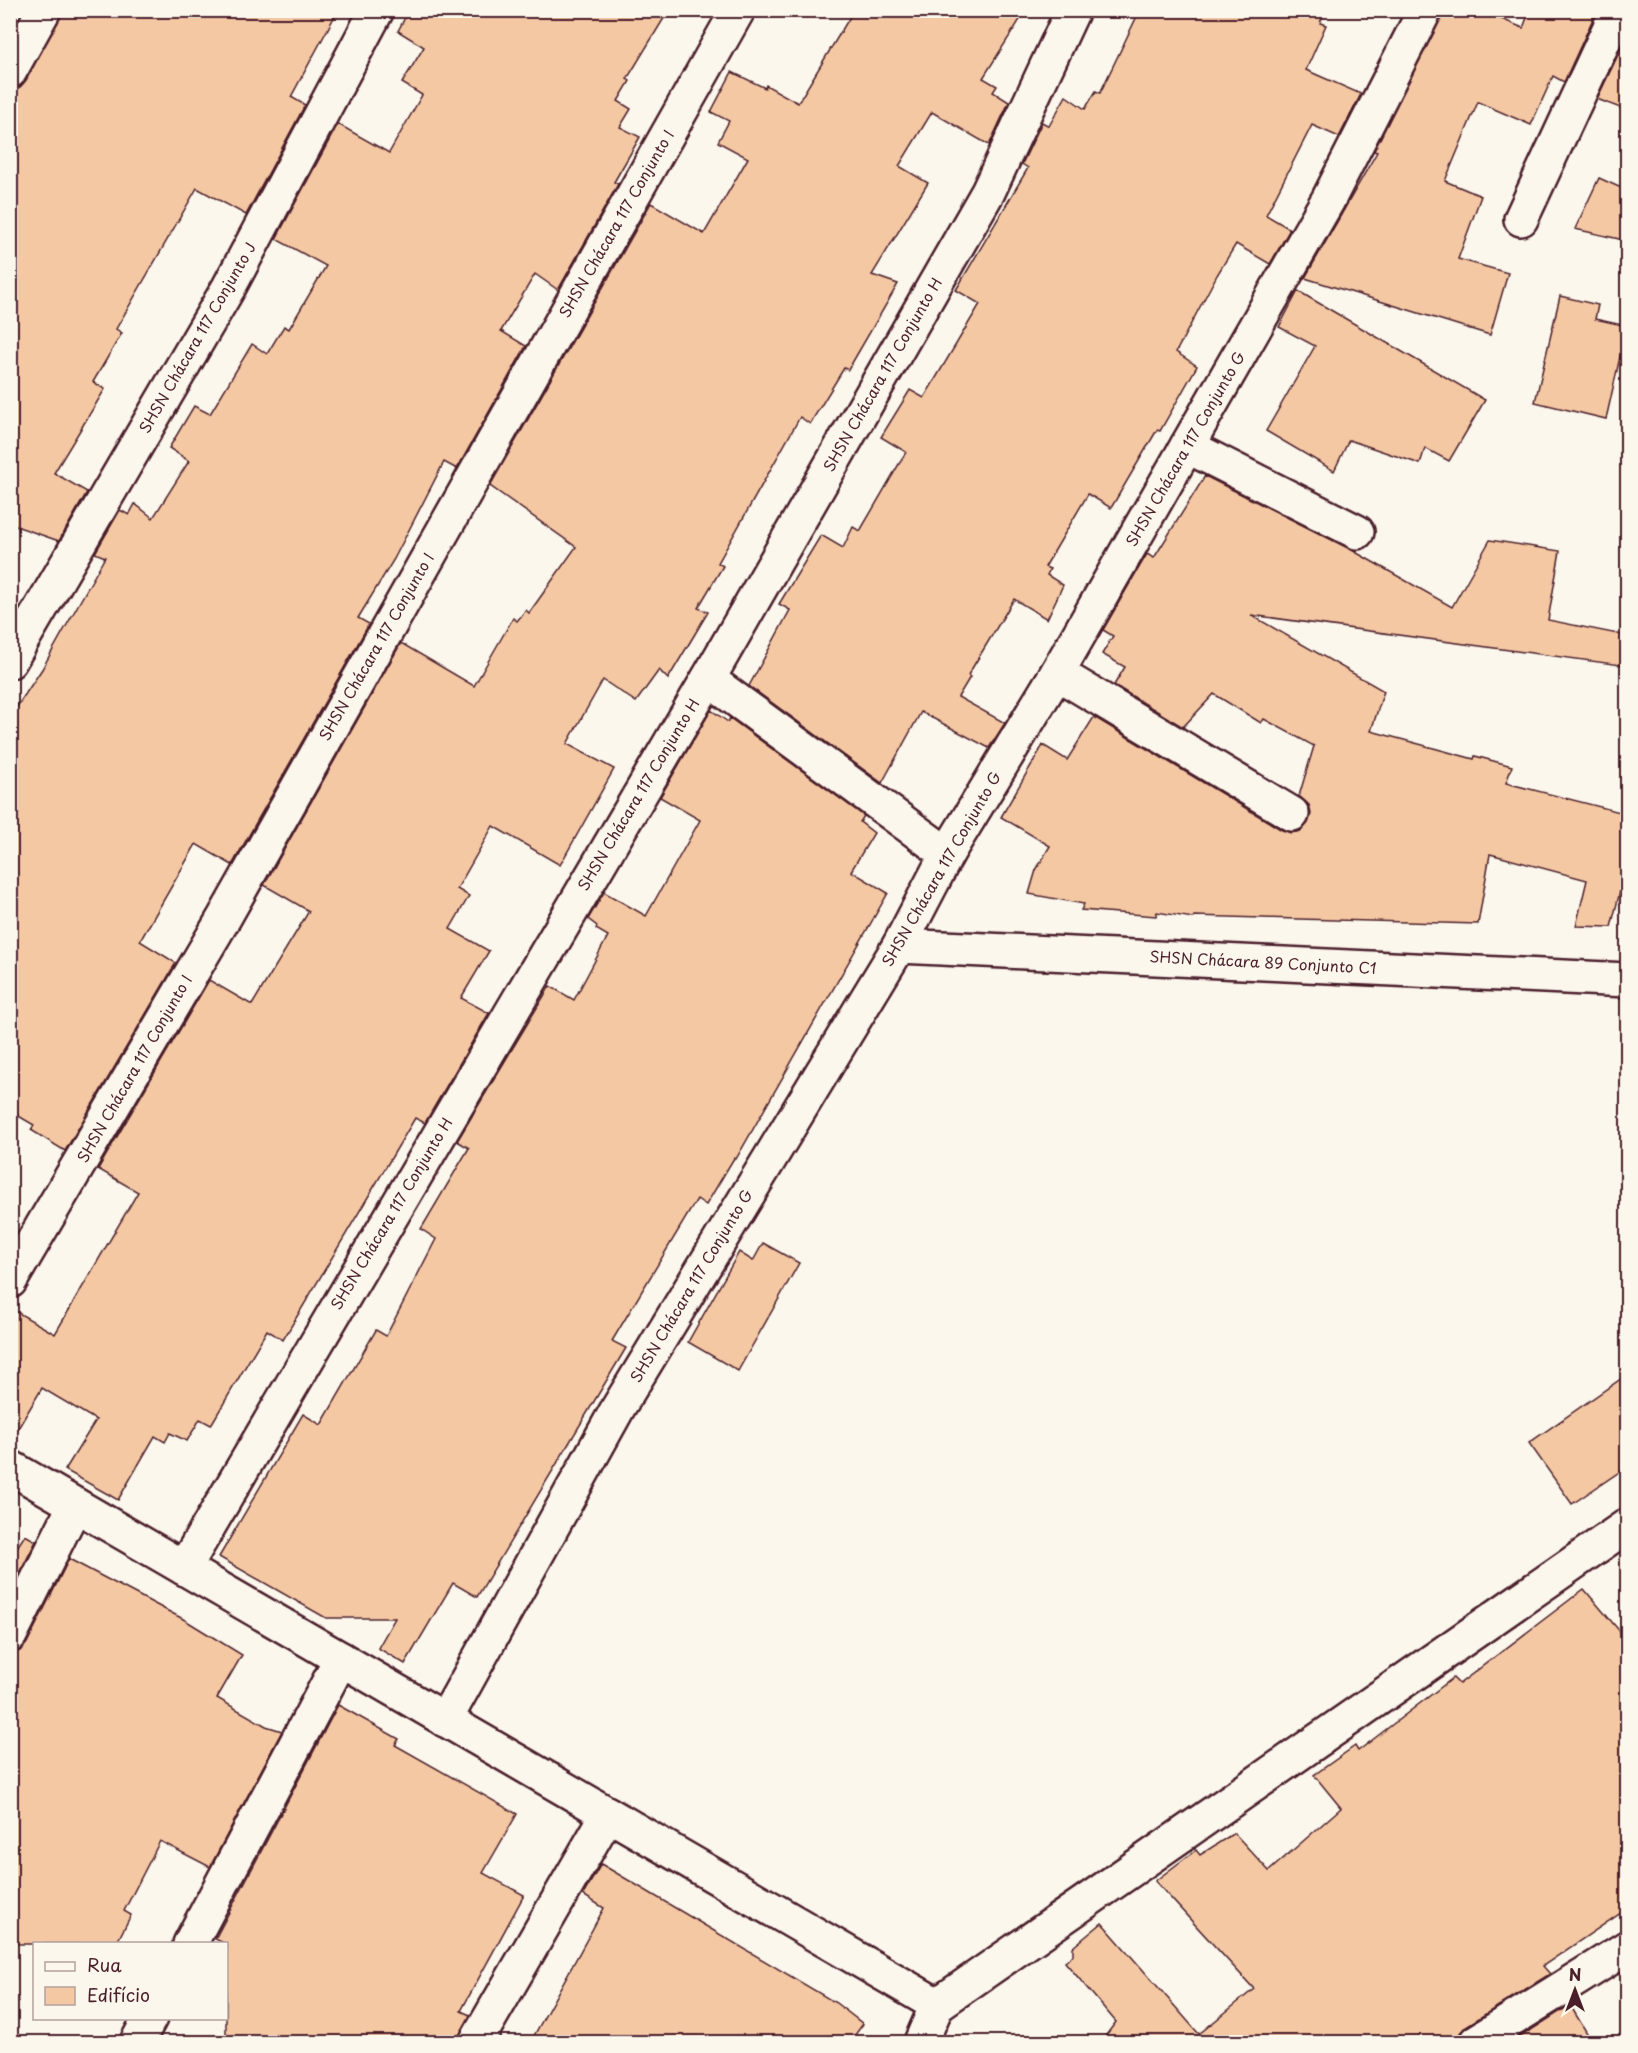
<svg xmlns="http://www.w3.org/2000/svg" width="1638" height="2053" viewBox="0 0 1638 2053" font-family="'Playpen Sans',sans-serif">
<style>
.building{fill:#f4c8a3;stroke:#4a1f2b;stroke-width:1.5}
.lines{fill:none;stroke-linecap:round;stroke-linejoin:round}
.minor-casing{stroke:#4a1f2b;stroke-width:38}
.minor{stroke:#fbf7ec;stroke-width:33}
.labels{text-anchor:middle;stroke-width:4.5;stroke-linejoin:round;paint-order:stroke}
.street-label{font-size:15px;fill:#4a1f2b;stroke:#fbf7ec}
</style>
<rect width="100%" height="100%" fill="#fbf7ec"/>
<filter id="ink" filterUnits="userSpaceOnUse"><feTurbulence type="fractalNoise" baseFrequency=".0167" numOctaves="2"/><feDisplacementMap in="SourceGraphic" scale="12" xChannelSelector="R" yChannelSelector="G"/><feConvolveMatrix kernelMatrix="1 2 1 2 8 2 1 2 1" color-interpolation-filters="sRGB"/></filter>
<g filter="url(#ink)">
<g class="building">
<path d="M63,10h275l-47,87 14,8 -59,110 -49,-27 -81,141 6,4 -29,49 12,7 -51,84 33,19 -28,49 -49,-17v-434l10,-3 6,-7z"/>
<path d="M409,10h260l-42,69 3,2 -12,20 13,8 -11,18 20,10 -26,45 4,2 -60,106 -23,-16 -34,57 25,15 -69,123 -13,-7 -50,97 -36,59 11,6 -137,241 -36,-21 -56,97 36,22 -111,188 -34,-21 3,-5 -24,-14v-394l32,-48 63,-112 -10,-4 25,-43 9,5 6,-11 18,14 36,-57 -20,-13 25,-42 16,8 42,-70 15,10 17,-28 5,3 37,-63 -50,-27 62,-115 51,29 33,-58 -20,-12 22,-36 -26,-16z"/>
<path d="M854,10h172l-43,68 14,8 -4,6 16,10 -20,43 -57,-33 -33,54 29,17 -56,92 26,9 -50,86 -4,-2 -34,56 -10,-7 -82,146 5,3 -25,42 10,4 -40,67 -9,-9 -23,32 -33,-22 -36,64 47,25 -54,96 -67,-39 -36,63 12,7 -19,33 39,22 -28,47 28,15 -64,110 -10,-5 -132,222 -16,-10 -56,95 -11,-6 -13,22 -17,-8 -5,9 -10,-6 -37,64 -53,-30 31,-50 -54,-32 -32,54v-134l45,26 83,-142 -40,-23 111,-189 43,25 57,-94 -45,-26 137,-242 73,43 39,-68 4,3 9,-11 3,3 47,-66 -86,-61 161,-283 53,31 44,-76 -30,-16 11,-21 -18,-9 21,-40 33,16 1,-3 32,18z"/>
<path d="M1140,10h185l-5,13 6,2 -20,45 55,24 -22,43 -27,-12 -46,90 24,14 -20,35 -34,-20 -19,31 -41,77 21,14 -37,65 -3,-1 -46,78 -23,-14 -43,73 5,2 -3,6 16,10 -16,34 -33,-20 -46,76 2,2 -12,20 47,26 -16,25 -68,-36 -39,71 -133,-97 41,-76 -11,-6 42,-69 22,13 10,-21 7,4 46,-79 -25,-15 29,-47 14,8 56,-94 -24,-14 72,-122 -6,-4 20,-42 7,4 17,-30 19,13 11,-18 4,2z"/>
<path d="M1443,10h37l43,18 7,-18h67l-33,72 -11,-6 -22,49 -53,-23 -33,79 36,15 -23,63 50,14 -18,62 -185,-57 72,-126 -3,-1z"/>
<path d="M1628,34v77l-31,-12z"/>
<path d="M1599,178l29,13v50l-53,-12z"/>
<path d="M1298,291l187,109 -36,61 -24,-13 -5,16 -71,-24 -15,31 -68,-40 49,-85 -36,-19z"/>
<path d="M1560,296l38,9 -3,14 32,7 -21,93 -71,-17z"/>
<path d="M1205,476l145,73 102,58 38,-67 70,11 -12,69 80,16v30l-377,-51 133,76 -13,40 103,28 1,-3 37,10 -6,17 122,31v46l-17,67 -35,-1 11,-46 -97,-26 -12,70 -284,-8 -1,2 -36,-6 -1,4 -75,-6 3,-6 -55,-10 7,-24 14,-24 -49,-29 42,-72 24,15 27,-43 188,113 9,3 10,-2 7,-8 3,-9 -2,-9 -10,-9 15,-50 -50,-27 -3,4 -47,-29 -31,33 -69,-42 11,-18 -23,-13 11,-18 -10,-6 30,-52 14,-24 7,4z"/>
<path d="M711,710l17,12 2,-4 134,98 -4,6 14,11 -23,38 37,22 -152,266 -2,-1 -28,47 -9,-6 -85,142 14,7 -149,249 -24,-14 -48,81 -27,-16 17,-30h-69l-107,-61 84,-143 18,11 55,-95 10,6 50,-97 -15,-10 48,-81 -12,-7 93,-155 24,14 34,-64 -12,-7 1,-3 -9,-7 16,-27 42,24 54,-96 -40,-23z"/>
<path d="M763,1243l36,20 -61,108 -50,-29 51,-90 14,9z"/>
<path d="M1628,1374v92l-56,38 -43,-61z"/>
<path d="M25,1535l11,6 -26,51v-34z"/>
<path d="M69,1559l116,61 57,35 -25,43 49,28 16,5 -72,136 -50,-26 -36,70 7,4 -15,29h-106v-290l10,-3 7,-8z"/>
<path d="M1584,1589l44,52v267l-85,58 7,8 -84,52 -6,7 -3,10h-357l16,-21 -51,-60 8,-7v-8l29,-24 97,111 55,-45 -99,-108 41,-31 4,5 34,-22 35,38 72,-63 -27,-33 41,-29 3,5 95,-73 6,6z"/>
<path d="M338,1705l61,34 -4,6 122,69 -34,59 41,22 -63,116 9,4 -13,28h-231v-99l-11,-5z"/>
<path d="M601,1864l235,139 27,21 -14,19h-319l74,-135 -21,-13z"/>
<path d="M1570,2005l23,38h-82z"/>
</g>
<g class="lines">
<g class="minor-casing">
<g id="minor">
<path d="M10,71l34,-61"/>
<path d="M1521,219l97,-209"/>
<path d="M1187,446l170,86"/>
<path d="M10,661l219,-374 148,-277"/>
<path d="M1057,673l235,141"/>
<path d="M708,679l239,175"/>
<path d="M899,946l729,34"/>
<path d="M10,1281l214,-363 514,-908"/>
<path d="M10,1467l927,538"/>
<path d="M184,1568l524,-889 280,-487 85,-182"/>
<path d="M10,1635l65,-130"/>
<path d="M445,1720l173,-312 281,-462 48,-92 110,-181 130,-227 141,-246 97,-190"/>
<path d="M190,1944l151,-285"/>
<path d="M937,2005l691,-480"/>
<path d="M137,2042l13,-24"/>
<path d="M476,2042l132,-228"/>
<path d="M921,2042l16,-37"/>
<path d="M1476,2042l152,-95"/>
</g>
</g>
<use href="#minor" class="minor"/>
</g>
</g>
<g class="labels">
<g class="street-label">
<text transform="translate(617 224) rotate(-60)" y="5">SHSN Chácara 117 Conjunto I</text>
<text transform="translate(198 338) rotate(-60)" y="5">SHSN Chácara 117 Conjunto J</text>
<text transform="translate(883 375) rotate(-60)" y="5">SHSN Chácara 117 Conjunto H</text>
<text transform="translate(1186 449) rotate(-60)" y="5">SHSN Chácara 117 Conjunto G</text>
<text transform="translate(377 647) rotate(-60)" y="5">SHSN Chácara 117 Conjunto I</text>
<text transform="translate(639 795) rotate(-59)" y="5">SHSN Chácara 117 Conjunto H</text>
<text transform="translate(942 869) rotate(-60)" y="5">SHSN Chácara 117 Conjunto G</text>
<text transform="translate(1263 963) rotate(3)" y="5">SHSN Chácara 89 Conjunto C1</text>
<text transform="translate(135 1069) rotate(-60)" y="5">SHSN Chácara 117 Conjunto I</text>
<text transform="translate(392 1214) rotate(-59)" y="5">SHSN Chácara 117 Conjunto H</text>
<text transform="translate(692 1286) rotate(-59)" y="5">SHSN Chácara 117 Conjunto G</text>
</g>
</g>
<rect width="1638" height="2053" fill="none" stroke="#fbf7ec" stroke-width="36"/>
<rect x="18" y="18" width="1602" height="2017" fill="none" stroke="#4a1f2b" stroke-width="2" filter="url(#ink)"/>
<rect x="33" y="1942" width="195" height="78" fill="#fbf7ec" stroke="#b4a19f" stroke-width="1.5"/>
<rect x="45" y="1962" width="30" height="9" fill="#fbf7ec" stroke="#b4a19f" stroke-width="1.5"/>
<text x="87" y="1972" font-size="18" fill="#4a1f2b">Rua</text>
<rect x="45" y="1987" width="30" height="18" fill="#f4c8a3" stroke="#b4a19f" stroke-width="1.5"/>
<text x="87" y="2002" font-size="18" fill="#4a1f2b">Edifício</text>
<g transform="translate(1575 1990)" stroke="#fbf7ec" stroke-width="4.5" paint-order="stroke">
<path d="M0-4.5L10 22L0 15L-10 22Z" fill="#4a1f2b"/>
<text y="-9" font-size="16" font-weight="bold" text-anchor="middle" fill="#4a1f2b">N</text>
</g>
</svg>
